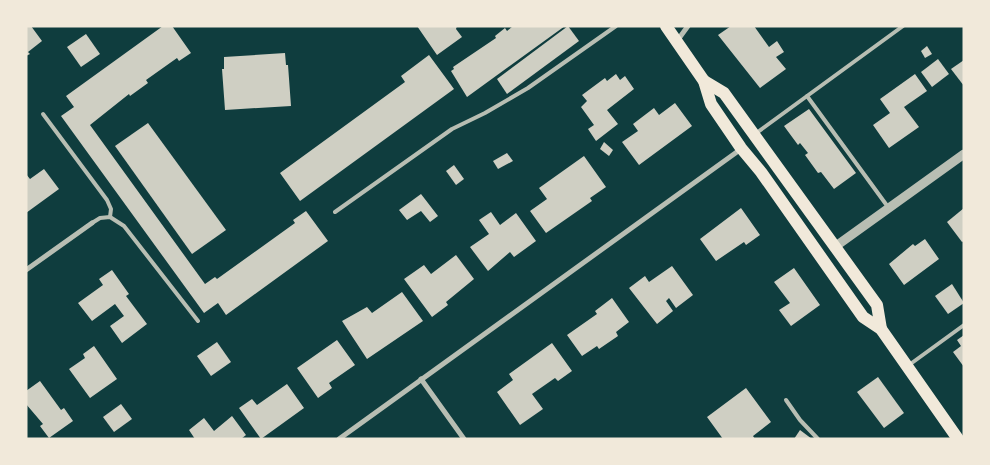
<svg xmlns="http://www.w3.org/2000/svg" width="990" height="465" viewBox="0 0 990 465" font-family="'Source Sans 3',sans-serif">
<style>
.building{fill:#cfcfc3}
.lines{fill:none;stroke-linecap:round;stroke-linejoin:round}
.service{stroke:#b8beb3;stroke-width:4}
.minor{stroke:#b8beb3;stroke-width:5}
.tertiary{stroke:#b8beb3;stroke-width:9}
.primary{stroke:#f1e9da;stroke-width:12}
</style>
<rect width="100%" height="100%" fill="#0f3d3e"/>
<g class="building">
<path d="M26,26h5l11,15 -14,11 2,2 -4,2z"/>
<path d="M163,26h9l19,27 -12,8 -2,-3 -31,22 2,3 -18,13 -1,-2 -39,31 115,159 10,-7 2,2 78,-56 -2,-3 13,-9 22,30 -102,74 -8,-12 -14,10 -143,-197 13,-9 -8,-11z"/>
<path d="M417,26h40l-1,3 6,8 -25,18z"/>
<path d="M513,26h52l-98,71 -16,-26 3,-2 -1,-2 43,-29 -1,-2 10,-8 2,3z"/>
<path d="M568,26l11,15 -72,53 -10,-15z"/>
<path d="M731,26h23l15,21 8,-6 7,11 -8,5 10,12 -26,19 -42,-53z"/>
<path d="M86,34l14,20 -19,13 -14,-20z"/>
<path d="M927,46l5,8 -7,4 -4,-7z"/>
<path d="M285,53l1,12h2l3,41 -66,4 -3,-41h2v-12z"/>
<path d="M429,55l25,34 -154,112 -20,-28 125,-91 -4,-6z"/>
<path d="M938,59l11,15 -17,13 -11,-15z"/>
<path d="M964,60v26l-13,-17z"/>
<path d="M616,74l4,6 5,-4 9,13 -27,21 11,14 -22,17 -8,-12 6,-4 -13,-18 6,-6 -5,-6 23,-17 2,3z"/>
<path d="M915,74l12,17 -23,16 15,20 -30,21 -16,-23 17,-12 -10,-14z"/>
<path d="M675,103l17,23 -53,39 -17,-23 16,-11 -5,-7 21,-16 5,7z"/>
<path d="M809,109l47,64 -22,16 -13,-17 -3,1 -13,-18 3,-2 -8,-10 -2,2 -14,-19z"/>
<path d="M148,123l78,107 -34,24 -77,-108z"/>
<path d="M604,142l9,8 -4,6 -9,-7z"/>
<path d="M507,153l6,8 -15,8 -5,-8z"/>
<path d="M584,156l22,31 -16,11 2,3 -46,32 -16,-22 17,-12 -8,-11z"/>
<path d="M454,165l10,14 -8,6 -10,-14z"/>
<path d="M44,169l15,20 -33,24v-39l4,5z"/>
<path d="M421,194l17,22 -8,6 -9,-11 -14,9 -8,-10z"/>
<path d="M741,208l19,27 -14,10 -2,-3 -28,19 -16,-22z"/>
<path d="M964,208v33l-2,1 -15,-20z"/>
<path d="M491,212l9,13 16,-12 20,28 -22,16 -4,-5 -22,19 -18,-24 19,-13 -10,-14z"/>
<path d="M925,239l14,20 -35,26 -15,-21 24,-20 2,2z"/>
<path d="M456,255l18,24 -28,23 2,3 -16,12 -28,-38 20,-14 7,9z"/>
<path d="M672,266l21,29 -17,13 -7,-10 -3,3 7,10 -16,13 -28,-36 16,-12 4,6z"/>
<path d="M794,268l26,37 -29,21 -12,-16 11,-7 -16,-21z"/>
<path d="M112,270l17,24 -3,2 21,28 -25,19 -12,-17 14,-10 -9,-12 -23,17 -14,-18 25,-18 -4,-6z"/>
<path d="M952,284l12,19 -16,11 -13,-18z"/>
<path d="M402,292l21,29 -56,38 -25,-38 25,-14 5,6z"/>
<path d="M612,298l17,24 -13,10 2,4 -19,13 -2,-3 -15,10 -15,-21 30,-21 -2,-3z"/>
<path d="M964,335v32l-11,-15 8,-6 -4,-6z"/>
<path d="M337,340l18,25 -26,18 3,5 -14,10 -21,-30z"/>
<path d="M217,342l14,20 -20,14 -14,-20z"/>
<path d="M552,343l20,28 -14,10 -3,-3 -23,16 11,15 -23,16 -23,-33 16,-12 -4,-6z"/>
<path d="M94,346l23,33 -27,19 -21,-29 16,-11 -2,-4z"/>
<path d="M878,377l26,36 -20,15 -27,-36z"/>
<path d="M40,381l21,29 3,-2 9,13 -24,17 -9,-12 3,-2 -17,-20v-13z"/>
<path d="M287,384l17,24 -43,31 -22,-31 13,-9 5,6z"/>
<path d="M746,388l25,34 -18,14 2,3h-32l-16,-22z"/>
<path d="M121,404l11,15 -18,13 -11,-15z"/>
<path d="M232,416l14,19 -5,4h-46l-6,-9 15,-12 10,13z"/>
<path d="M800,430l12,9h-18z"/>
</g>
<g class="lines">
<g class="service">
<path d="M807,96l81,111"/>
<path d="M43,114l64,86 4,9 -1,8"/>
<path d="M755,134l148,-108"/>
<path d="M335,212l117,-83 33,-16 43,-25 88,-62"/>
<path d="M92,223l8,-5 10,-1 14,9 74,95"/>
<path d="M909,365l55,-40"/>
<path d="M786,400l14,20 18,19"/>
</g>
<g class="minor">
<path d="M677,41l11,-15"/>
<path d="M26,270l66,-47"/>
<path d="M421,379l43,60"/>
<path d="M339,439l402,-290"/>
</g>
<path class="tertiary" d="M836,246l128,-92"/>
<g class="primary">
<path d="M666,26l38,55 7,23 30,44 20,24 102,145 18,12 77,110"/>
<path d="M704,81l20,12 153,212 4,24"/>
</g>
</g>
<rect width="990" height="465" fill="none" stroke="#f1e9da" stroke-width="55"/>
</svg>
